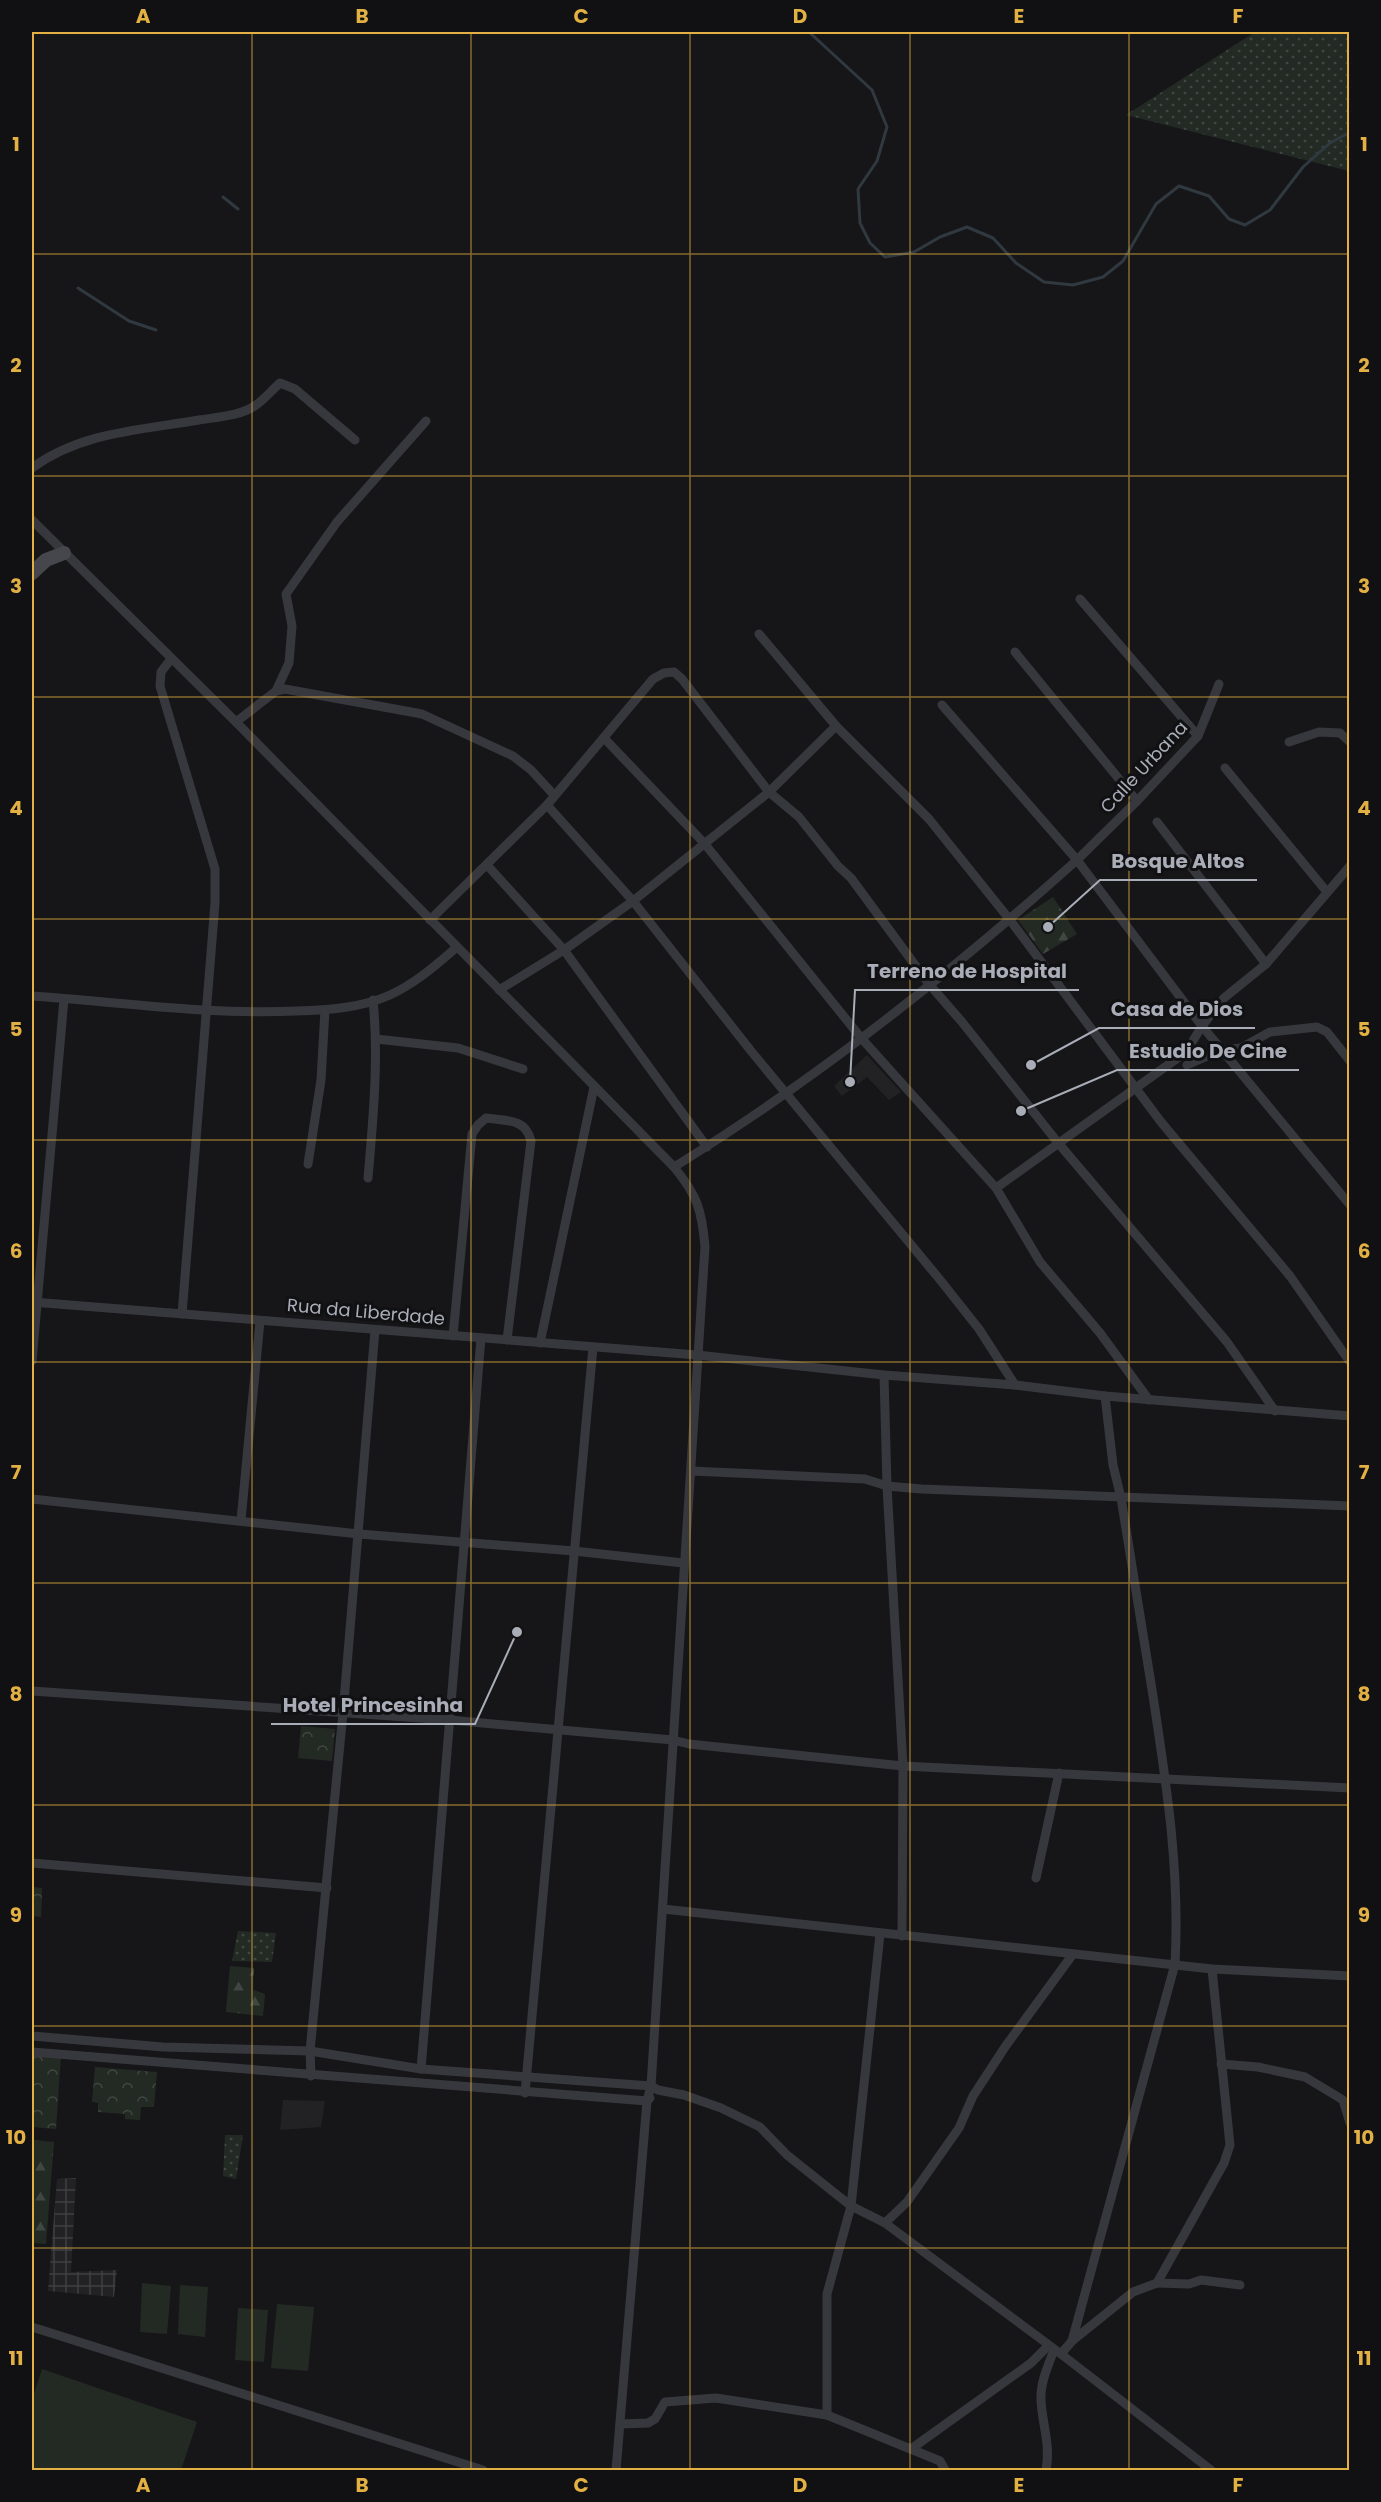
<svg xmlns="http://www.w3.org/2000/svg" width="1381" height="2502" viewBox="0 0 1381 2502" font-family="Poppins,sans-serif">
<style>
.built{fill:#222225}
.industrial{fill:url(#industrial-grid)}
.grass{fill:url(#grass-dots)}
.forest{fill:url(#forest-firs)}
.park{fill:url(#park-crowns)}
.pitch{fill:#232a24}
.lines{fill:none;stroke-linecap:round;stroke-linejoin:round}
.stream{stroke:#303940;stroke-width:3}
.minor{stroke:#37383d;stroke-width:9}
.secondary{stroke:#46474c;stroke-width:14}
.grid{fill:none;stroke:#e3b043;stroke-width:1.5;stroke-opacity:0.55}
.labels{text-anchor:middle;stroke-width:6;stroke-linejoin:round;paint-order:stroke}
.street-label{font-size:18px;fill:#a9adb7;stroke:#111113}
.leader{fill:none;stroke:#a9adb7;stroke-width:2}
.callout-dot{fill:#a9adb7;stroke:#111113;stroke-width:2}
.callout-label{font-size:20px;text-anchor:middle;font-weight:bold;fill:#a9adb7;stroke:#111113;stroke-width:6;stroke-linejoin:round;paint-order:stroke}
.neatline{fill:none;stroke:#e3b043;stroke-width:2}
.grid-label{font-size:20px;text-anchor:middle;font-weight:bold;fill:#e3b043}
</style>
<defs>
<pattern id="industrial-grid" width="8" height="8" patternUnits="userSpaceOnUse" patternTransform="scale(1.5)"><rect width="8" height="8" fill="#222225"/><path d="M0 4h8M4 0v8" fill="none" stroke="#3f3f42"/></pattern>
<pattern id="grass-dots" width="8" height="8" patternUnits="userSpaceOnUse" patternTransform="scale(1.5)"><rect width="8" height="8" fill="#232a24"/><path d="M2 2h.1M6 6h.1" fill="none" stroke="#404642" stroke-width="1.8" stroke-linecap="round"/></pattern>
<pattern id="forest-firs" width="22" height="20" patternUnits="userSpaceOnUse" patternTransform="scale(1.5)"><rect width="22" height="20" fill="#232a24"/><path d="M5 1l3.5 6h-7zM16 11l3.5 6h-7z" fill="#404642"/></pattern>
<pattern id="park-crowns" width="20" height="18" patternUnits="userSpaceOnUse" patternTransform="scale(1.5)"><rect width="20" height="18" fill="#232a24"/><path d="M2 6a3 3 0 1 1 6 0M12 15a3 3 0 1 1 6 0" fill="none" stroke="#404642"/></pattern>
</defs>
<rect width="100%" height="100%" fill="#161618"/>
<g class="built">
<path d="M867,1055l34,37 -12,8 -22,-23 -25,19 -8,-10z"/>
<path d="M283,2100l42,1 -4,26 -41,3z"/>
</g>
<path class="industrial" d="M76,2178l-5,94 46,-2 -3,27 -66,-6 9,-112z"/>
<g class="grass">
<path d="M1255,32h94v139l-223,-56z"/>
<path d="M238,1931l38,2 -4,29 -40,-1z"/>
<path d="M225,2135h18l-7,44 -13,-3z"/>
</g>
<g class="forest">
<path d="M1053,897l24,37 -34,20 -25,-34z"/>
<path d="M230,1966l24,2 -1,22 12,4 -2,22 -37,-4z"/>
<path d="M32,2140l22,2 -8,102 -14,-1z"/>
</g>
<g class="park">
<path d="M301,1726l34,3 -3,32 -34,-3z"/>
<path d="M32,1887l10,1 -1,29 -9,-1z"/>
<path d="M32,2054l29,1 -5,74 -24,-2z"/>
<path d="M95,2067l62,5 -3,35h-13l-1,13 -15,-1v-5l-27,-2v-9l-6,-1z"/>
</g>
<g class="pitch">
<path d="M142,2283l29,3 -4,48 -27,-2z"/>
<path d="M180,2285l28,2 -3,50 -27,-3z"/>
<path d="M277,2304l37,3 -6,64 -37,-3z"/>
<path d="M238,2308l30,2 -4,52 -29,-2z"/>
<path d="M42,2369l155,53 -16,48h-149v-70z"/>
</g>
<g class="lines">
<g class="stream">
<path d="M809,32l63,58 15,37 -10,34 -19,28 2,34 10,20 15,14 29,-5 26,-15 27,-10 26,11 23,25 28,19 29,3 30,-8 20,-16 33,-57 23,-18 30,10 20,23 16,6 25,-15 33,-43 27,-24 20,-11"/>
<path d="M223,197l15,12"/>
<path d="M78,288l51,33 27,9"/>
</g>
<g class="minor">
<path d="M32,468c49,-36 109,-38 167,-48 18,-3 42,-4 57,-15 9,-6 16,-15 24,-22l15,6 60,51"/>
<path d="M32,520l204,202 438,445c23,28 28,43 31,80 -20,279 -35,559 -54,839l-4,15 -31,369"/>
<path d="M1080,599l118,137"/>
<path d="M759,634l77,92 93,93 81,101 151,202 129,154 60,86"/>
<path d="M1015,652l122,149"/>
<path d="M171,659l-10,13 -1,14 55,183v34l-33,411"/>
<path d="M276,691l13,-28 3,-37 -6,-32 51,-72 89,-101"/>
<path d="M942,705l135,155 60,-59 61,-65 21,-52"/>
<path d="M236,722l40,-31 9,-2 137,25 91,42 18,14 23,25"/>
<path d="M605,739l99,104 158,196 134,149 44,74 60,71 49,67"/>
<path d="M1289,742l30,-10 21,1 10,9"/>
<path d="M1225,768l102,124"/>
<path d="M547,805l86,96 118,150 190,230 38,48 36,56"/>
<path d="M1157,822l109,142"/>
<path d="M487,865l77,85 143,197"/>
<path d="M430,920l117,-115 106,-126 11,-6 10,-1 8,7 87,113 30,25 39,49 13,12 78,106 33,38 97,122 168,198 48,69"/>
<path d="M499,990l65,-40 69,-49 136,-109 67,-66"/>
<path d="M32,996c88,6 175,19 264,15 32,-1 65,-3 94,-16 26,-12 46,-30 67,-48"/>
<path d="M376,1039l82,9 65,21"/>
<path d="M1187,1065l34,-15 20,-2 29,-16 47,-5 10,5 23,29"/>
<path d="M308,1164l13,-84 4,-70"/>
<path d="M674,1167c144,-89 277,-194 403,-307l125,166 148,179"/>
<path d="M368,1178c5,-59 11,-118 5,-178"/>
<path d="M996,1188l190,-136 16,-26 22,-28 42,-34 84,-98"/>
<path d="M32,1302l665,53 187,20 131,10 90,11 245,20"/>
<path d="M453,1336l19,-202 6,-9 8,-7c20,3 40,0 45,23l-24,199"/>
<path d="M540,1343l54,-256"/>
<path d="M32,1361l32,-362"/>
<path d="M884,1375l3,111 16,280 -1,170"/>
<path d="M691,1471l174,8 22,7 34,3 429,17"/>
<path d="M32,1499l327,35 215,17 109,12"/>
<path d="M241,1520l19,-199"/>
<path d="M32,1691l417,29 224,20 16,4 214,22 447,22"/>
<path d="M32,1863l295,25"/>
<path d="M1036,1878l23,-105"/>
<path d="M663,1909l549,60 138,7"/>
<path d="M32,2036l131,11 147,4 111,18 230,17 7,4 26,5 37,13 39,19 27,28 64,51 34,17 176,131 150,116"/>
<path d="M32,2052l615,49 3,-3"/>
<path d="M1221,2064l37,3 47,10 38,23 7,23"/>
<path d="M421,2069l60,-731"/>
<path d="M311,2076l-1,-25 33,-338 32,-383"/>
<path d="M525,2093l68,-746"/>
<path d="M885,2223l22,-21 52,-74 14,-32 32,-49 68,-93"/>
<path d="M1157,2283l32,1 12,-4 39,5"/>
<path d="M32,2327l451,143"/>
<path d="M1072,2341l61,-49 24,-9 67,-120 6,-18 -18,-176"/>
<path d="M1061,2354l11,-13 103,-377c5,-93 -8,-176 -22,-268 -11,-66 -21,-132 -32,-198l-8,-33 -8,-69"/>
<path d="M827,2415v-121l24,-88 29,-272"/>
<path d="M620,2424l28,-1 7,-4 10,-17 51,-4 111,17 113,46 5,9"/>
<path d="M911,2449l120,-86 17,-17"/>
<path d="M1046,2470c5,-25 -4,-46 -5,-70 -1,-17 7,-34 13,-50"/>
</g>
<path class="secondary" d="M32,573l14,-13 18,-7"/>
</g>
<path class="grid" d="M252,32v2438M471,32v2438M690,32v2438M910,32v2438M1129,32v2438M32,254h1318M32,476h1318M32,697h1318M32,919h1318M32,1140h1318M32,1362h1318M32,1583h1318M32,1805h1318M32,2026h1318M32,2248h1318"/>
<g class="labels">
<g class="street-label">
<text transform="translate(1144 767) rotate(-47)" y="6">Calle Urbana</text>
<text transform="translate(366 1312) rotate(5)" y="6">Rua da Liberdade</text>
</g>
</g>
<path class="leader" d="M1048 927L1100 880H1257M850 1082L855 990H1079M1031 1065L1099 1028H1255M1021 1111L1117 1070H1299M517 1632L475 1724H271"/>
<g class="callout-dot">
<circle cx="1048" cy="927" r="6"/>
<circle cx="850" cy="1082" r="6"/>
<circle cx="1031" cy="1065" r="6"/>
<circle cx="1021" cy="1111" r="6"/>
<circle cx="517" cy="1632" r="6"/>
</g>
<g class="callout-label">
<text x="1178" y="868">Bosque Altos</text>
<text x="967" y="978">Terreno de Hospital</text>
<text x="1177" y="1016">Casa de Dios</text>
<text x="1208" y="1058">Estudio De Cine</text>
<text x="373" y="1712">Hotel Princesinha</text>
</g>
<rect width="1381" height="2502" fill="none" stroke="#111113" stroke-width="66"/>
<rect x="33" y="33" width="1315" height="2436" class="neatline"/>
<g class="grid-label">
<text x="143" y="23">A</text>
<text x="362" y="23">B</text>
<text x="581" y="23">C</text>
<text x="800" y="23">D</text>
<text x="1019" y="23">E</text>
<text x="1238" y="23">F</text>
<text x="16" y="151">1</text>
<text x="1364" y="151">1</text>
<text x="16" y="372">2</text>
<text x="1364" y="372">2</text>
<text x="16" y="593">3</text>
<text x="1364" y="593">3</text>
<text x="16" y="815">4</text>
<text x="1364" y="815">4</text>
<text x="16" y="1036">5</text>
<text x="1364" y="1036">5</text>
<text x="16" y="1258">6</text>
<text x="1364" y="1258">6</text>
<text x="16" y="1479">7</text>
<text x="1364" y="1479">7</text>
<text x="16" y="1701">8</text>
<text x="1364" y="1701">8</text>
<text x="16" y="1922">9</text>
<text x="1364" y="1922">9</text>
<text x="16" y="2144">10</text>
<text x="1364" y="2144">10</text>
<text x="16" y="2365">11</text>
<text x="1364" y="2365">11</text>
<text x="143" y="2492">A</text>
<text x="362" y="2492">B</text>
<text x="581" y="2492">C</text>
<text x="800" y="2492">D</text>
<text x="1019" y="2492">E</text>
<text x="1238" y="2492">F</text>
</g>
</svg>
